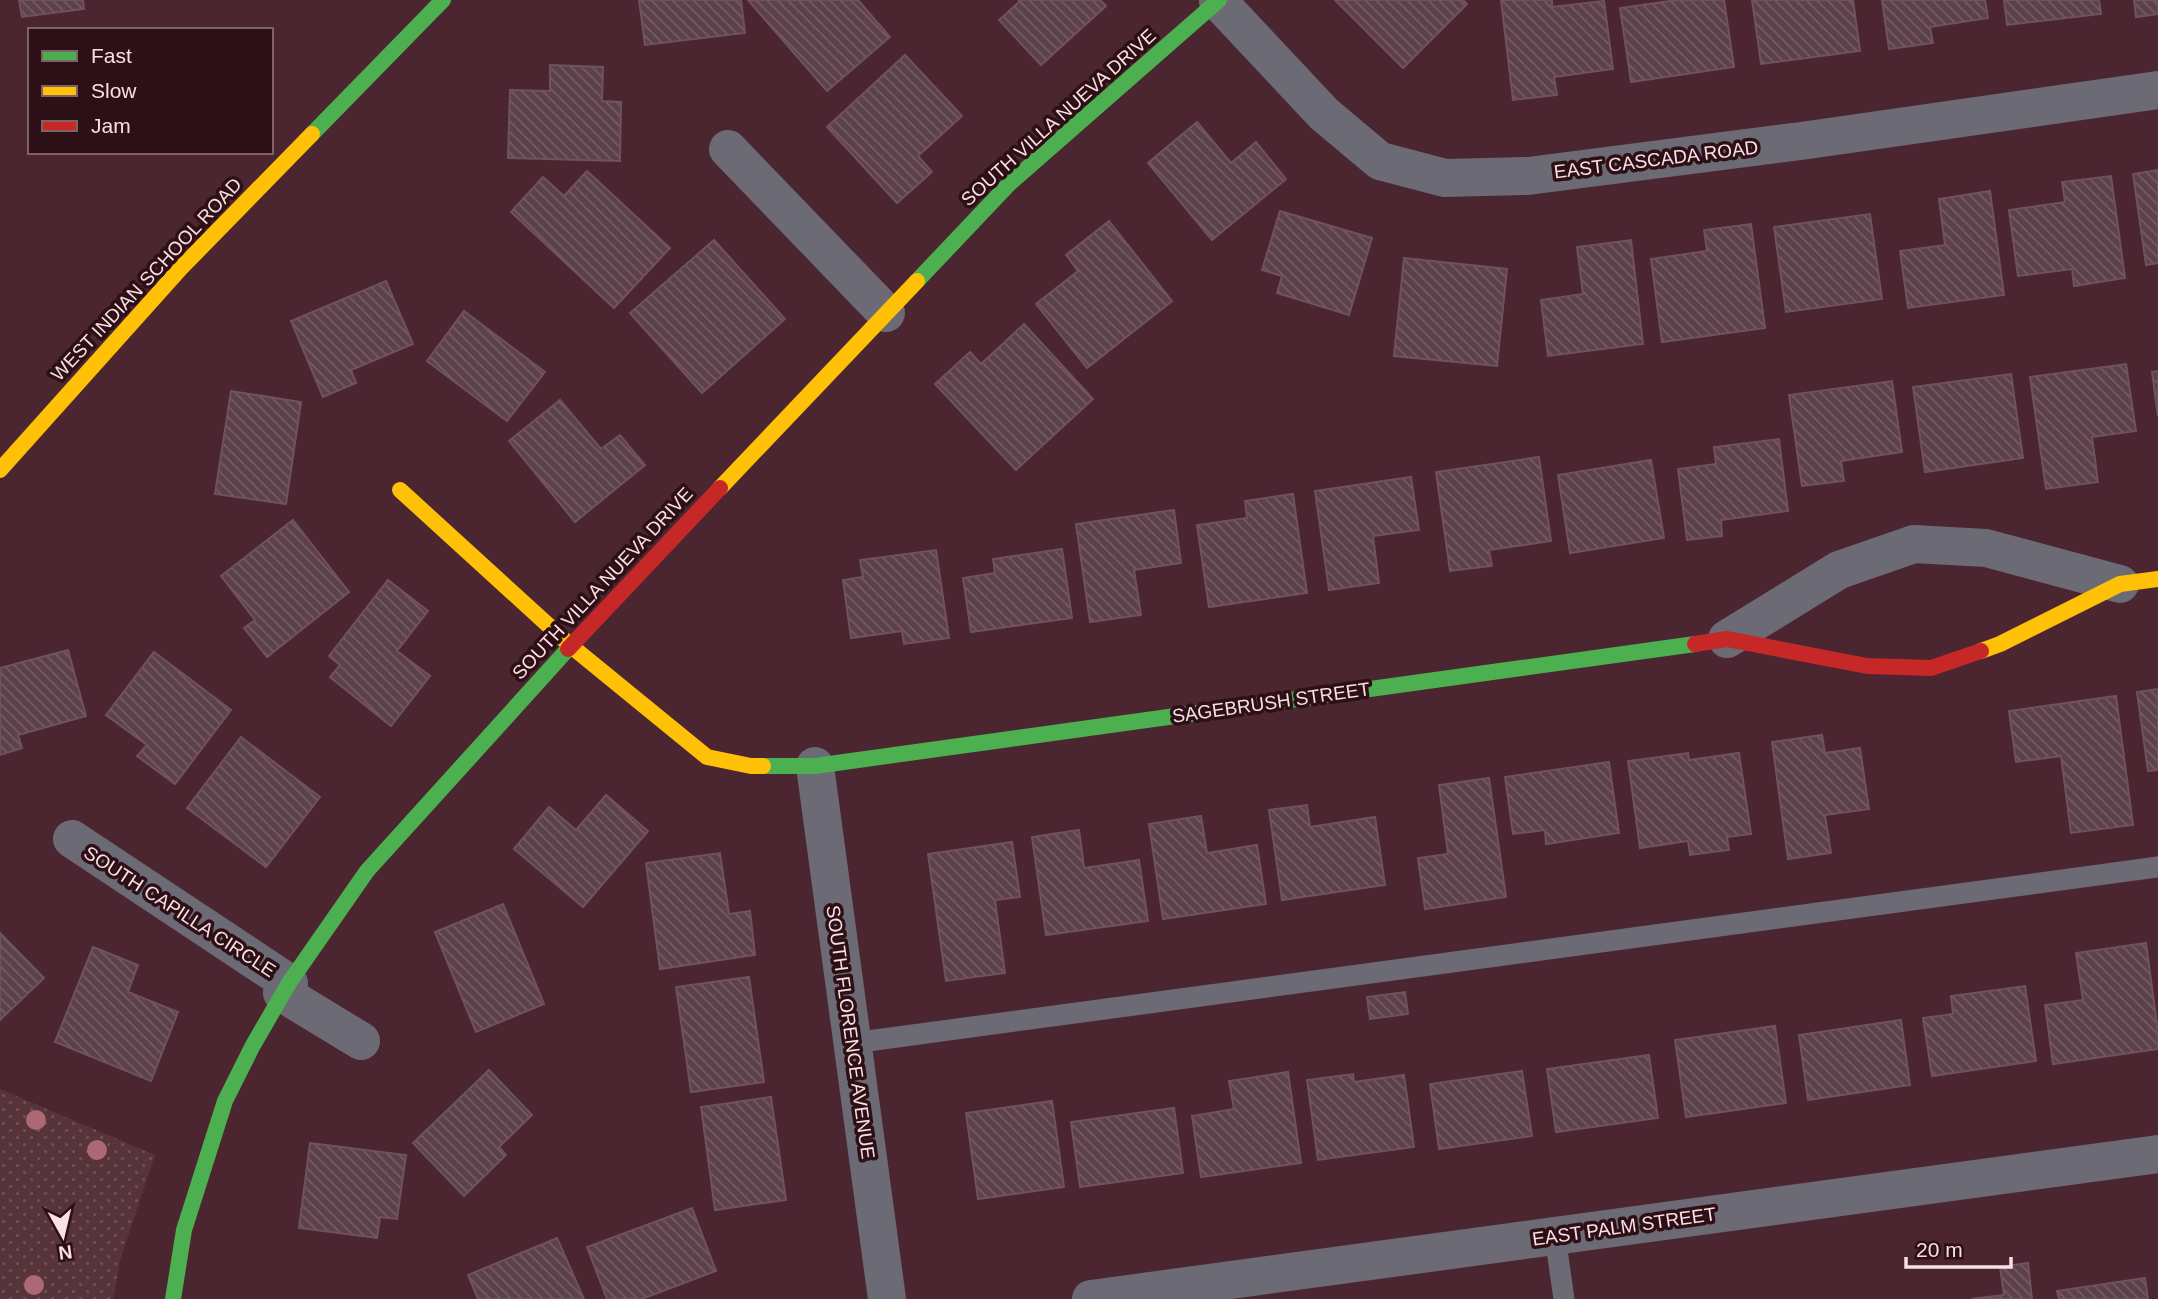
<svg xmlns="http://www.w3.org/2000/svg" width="2158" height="1299" viewBox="0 0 2158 1299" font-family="Arial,sans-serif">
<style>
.park{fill:url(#park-dots)}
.building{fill:url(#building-back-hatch);stroke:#70525d;stroke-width:2}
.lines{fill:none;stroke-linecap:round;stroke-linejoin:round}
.lane{stroke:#6b6a75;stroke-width:21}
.street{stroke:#6b6a75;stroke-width:38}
.fast{stroke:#4caf50;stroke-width:16}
.slow{stroke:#ffc107;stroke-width:16}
.jam{stroke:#c62828;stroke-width:16}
.tree{fill:#ad6875}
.labels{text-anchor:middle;stroke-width:7;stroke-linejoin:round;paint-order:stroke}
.street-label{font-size:19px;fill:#fadfe3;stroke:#2d0f16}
</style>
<defs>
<pattern id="park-dots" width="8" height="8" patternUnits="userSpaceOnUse" patternTransform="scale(1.75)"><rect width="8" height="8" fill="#57333a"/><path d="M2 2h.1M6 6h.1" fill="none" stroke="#705056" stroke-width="1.8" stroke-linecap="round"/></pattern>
<pattern id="building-back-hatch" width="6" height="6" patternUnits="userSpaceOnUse" patternTransform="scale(1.75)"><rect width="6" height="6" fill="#5c414a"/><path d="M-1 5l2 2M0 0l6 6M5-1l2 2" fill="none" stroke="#745c64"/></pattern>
</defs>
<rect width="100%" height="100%" fill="#4b252f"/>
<path class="park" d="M0,1089l155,66 -34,102 -8,42h-113z"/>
<g class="building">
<path d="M19,0h64l1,9 -62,8z"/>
<path d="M639,0h102l4,33 -100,12z"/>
<path d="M748,0h110l32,37 -63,54z"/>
<path d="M1018,0h82l6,6 -65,59 -42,-45 21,-19z"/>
<path d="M1335,0h128l4,4 -64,64z"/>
<path d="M1501,0h51v7l52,-6 9,68 -59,8 3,18 -44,5z"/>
<path d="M1677,0h47l10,67 -103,15 -11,-74z"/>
<path d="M1752,0h101l7,51 -99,13z"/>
<path d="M1882,0h103l3,18 -58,9 3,16 -44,6z"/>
<path d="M2004,0h95l2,14 -94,11z"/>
<path d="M2134,0h24v14l-22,3z"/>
<path d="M905,55l57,61 -44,40 14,16 -35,31 -70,-76z"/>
<path d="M550,65l53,2 -1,34 19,1 -1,59 -112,-3 2,-68 40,1z"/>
<path d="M1197,122l34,41 25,-21 30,37 -74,61 -64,-77z"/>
<path d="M2158,170v93l-12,2 -13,-91z"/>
<path d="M587,171l83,77 -56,60 -103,-96 32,-35 21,19z"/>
<path d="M2111,176l14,102 -51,8 -2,-17 -54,7 -9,-66 56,-8 -3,-20z"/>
<path d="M1990,191l14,104 -96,13 -8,-57 45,-6 -6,-46z"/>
<path d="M1280,211l92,27 -23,77 -72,-22 5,-17 -20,-6z"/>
<path d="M1870,214l12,85 -96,13 -12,-85z"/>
<path d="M1109,221l63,80 -85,67 -51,-64 42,-33 -12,-16z"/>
<path d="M1751,224l14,104 -103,14 -11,-83 56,-8 -3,-21z"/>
<path d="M714,240l71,79 -83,74 -72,-80z"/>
<path d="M1631,240l12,104 -95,12 -7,-56 42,-6 -6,-47z"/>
<path d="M1404,258l103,11 -10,97 -103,-10z"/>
<path d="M386,281l27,63 -62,26 5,13 -33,14 -32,-76z"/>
<path d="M464,311l81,61 -38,49 -80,-60z"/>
<path d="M1024,324l69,75 -77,71 -81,-86 35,-32 11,12z"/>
<path d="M2126,364l10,67 -44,6 6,45 -52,7 -16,-112z"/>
<path d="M2158,371v45l-6,-44z"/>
<path d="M2011,374l12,84 -98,14 -12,-85z"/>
<path d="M1892,381l10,71 -61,9 3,20 -42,5 -13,-91z"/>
<path d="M231,391l70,11 -15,102 -71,-10z"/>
<path d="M560,400l41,49 19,-14 25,30 -70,57 -66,-81z"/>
<path d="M1779,439l9,72 -67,9 1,16 -35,4 -9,-71 38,-5 -2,-17z"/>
<path d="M1539,457l12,84 -62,9 3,16 -42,5 -14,-99z"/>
<path d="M1651,460l13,78 -94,15 -12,-78z"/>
<path d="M1411,477l8,53 -46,6 6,47 -50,7 -14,-99z"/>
<path d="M1293,494l14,99 -98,14 -12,-82 50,-7 -2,-17z"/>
<path d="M1174,510l7,53 -47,7 7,45 -51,7 -14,-98z"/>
<path d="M293,520l56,72 -82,65 -23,-29 11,-8 -34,-44z"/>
<path d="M1062,549l10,69 -101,14 -8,-54 32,-5 -2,-14z"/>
<path d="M936,550l13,88 -45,6 -2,-13 -51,7 -8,-58 20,-3 -3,-17z"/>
<path d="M388,580l40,31 -31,40 33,25 -39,50 -61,-49 10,-12 -11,-9z"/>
<path d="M68,650l18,66 -68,19 4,13 -22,7v-87z"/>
<path d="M154,652l77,58 -56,74 -38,-28 10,-11 -41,-30z"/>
<path d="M2158,689v81l-10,1 -11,-79z"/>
<path d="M2116,696l17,129 -62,8 -10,-77 -45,6 -7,-51z"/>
<path d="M1822,735l3,18 35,-5 9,61 -44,6 6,38 -43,6 -16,-117z"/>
<path d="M241,737l79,60 -54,70 -79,-59z"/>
<path d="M1688,753l1,7 50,-7 12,81 -24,3 2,13 -39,5 -2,-14 -48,7 -12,-87z"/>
<path d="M1609,762l10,71 -73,11 -1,-14 -32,4 -8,-57z"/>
<path d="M1489,778l17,119 -81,12 -7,-51 30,-4 -9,-69z"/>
<path d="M606,795l42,36 -65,76 -69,-58 35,-42 27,23z"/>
<path d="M1307,805l3,22 65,-10 10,68 -103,15 -13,-90z"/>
<path d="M1201,816l6,37 50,-8 9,59 -103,15 -14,-95z"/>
<path d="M1079,830l5,38 55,-8 9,61 -102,14 -14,-98z"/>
<path d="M1012,842l8,55 -25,3 10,73 -59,8 -18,-127z"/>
<path d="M720,853l9,61 21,-3 5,44 -95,14 -14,-106z"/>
<path d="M503,904l41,100 -68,28 -41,-100z"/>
<path d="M0,933l44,45 -44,42z"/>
<path d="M2146,943l12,89v17l-105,15 -8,-59 38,-5 -7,-47z"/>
<path d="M93,947l45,18 -10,27 50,20 -27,69 -96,-39z"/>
<path d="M749,977l15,105 -73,10 -15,-105z"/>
<path d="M2025,986l11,75 -104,15 -9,-58 30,-4 -2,-18z"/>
<path d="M1405,992l3,22 -38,5 -3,-22z"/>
<path d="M1901,1020l9,65 -102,15 -9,-65z"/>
<path d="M1775,1026l11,77 -100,14 -11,-77z"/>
<path d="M1649,1055l9,63 -102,14 -9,-63z"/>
<path d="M489,1070l43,45 -33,32 7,8 -42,41 -51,-53z"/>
<path d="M1522,1071l10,65 -93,13 -9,-65z"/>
<path d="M1288,1072l13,91 -100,14 -9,-61 42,-7 -5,-28z"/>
<path d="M1353,1074l1,8 50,-7 10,72 -96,13 -11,-80z"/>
<path d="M771,1097l15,103 -71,10 -14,-103z"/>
<path d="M1052,1101l12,86 -86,12 -12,-86z"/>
<path d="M1174,1108l9,65 -103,14 -9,-65z"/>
<path d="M310,1143l96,12 -9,64 -17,-2 -3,21 -78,-10z"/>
<path d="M692,1208l24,63 -74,28h-35l-20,-52z"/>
<path d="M557,1238l27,61h-106l-10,-24z"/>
<path d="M2028,1263l4,36h-61l33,-4 -4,-28z"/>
<path d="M2145,1278l3,21h-89l-2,-8z"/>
</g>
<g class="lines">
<g class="lane">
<path d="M853,1043l1305,-176"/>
<path d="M1555,1236l9,63"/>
</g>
<g class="street">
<path d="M1218,1l106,113 56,47 65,17 83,-2 273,-35 357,-51"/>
<path d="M728,149l158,164"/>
<path d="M1727,639l112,-69 75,-26 72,4 134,36"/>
<path d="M815,766l72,533"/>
<path d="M72,839l217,144"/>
<path d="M282,993l79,48"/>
<path d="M1091,1299l1067,-145"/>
</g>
<g class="fast">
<path d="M312,134l131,-134"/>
<path d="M917,281l92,-97 210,-184"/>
<path d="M763,766h52l880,-122"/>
<path d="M173,1299l11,-69 41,-129 27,-54 37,-64 78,-112 201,-222"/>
</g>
<g class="slow">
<path d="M0,470l181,-202 131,-134"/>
<path d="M720,488l197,-207"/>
<path d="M400,490l171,156 136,111 44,9h12"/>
<path d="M1981,651l19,-7 120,-60 38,-5"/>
</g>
<g class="jam">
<path d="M1695,644l32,-5 140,27 64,2 50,-17"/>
<path d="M568,649l152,-161"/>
</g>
</g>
<g class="tree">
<circle cx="36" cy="1120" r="10"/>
<circle cx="97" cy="1150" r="10"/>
<circle cx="34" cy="1285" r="10"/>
</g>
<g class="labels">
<g class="street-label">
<text transform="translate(1058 117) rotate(-42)" y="7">SOUTH VILLA NUEVA DRIVE</text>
<text transform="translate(1656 159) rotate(-7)" y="7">EAST CASCADA ROAD</text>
<text transform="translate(146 279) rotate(-47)" y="7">WEST INDIAN SCHOOL ROAD</text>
<text transform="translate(602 583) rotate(-47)" y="7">SOUTH VILLA NUEVA DRIVE</text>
<text transform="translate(1271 702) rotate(-8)" y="7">SAGEBRUSH STREET</text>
<text transform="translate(180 911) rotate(33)" y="7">SOUTH CAPILLA CIRCLE</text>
<text transform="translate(851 1032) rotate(82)" y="7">SOUTH FLORENCE AVENUE</text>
<text transform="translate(1624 1226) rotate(-8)" y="7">EAST PALM STREET</text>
</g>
</g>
<rect x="28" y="28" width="245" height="126" fill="#2d0f16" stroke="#7f6268" stroke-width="2"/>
<rect x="42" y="51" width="35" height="10" fill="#4caf50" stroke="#7f6268" stroke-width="2"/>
<text x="91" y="63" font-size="21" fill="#fadfe3">Fast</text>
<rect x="42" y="86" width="35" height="10" fill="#ffc107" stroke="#7f6268" stroke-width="2"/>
<text x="91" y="98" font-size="21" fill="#fadfe3">Slow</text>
<rect x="42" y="121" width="35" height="10" fill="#c62828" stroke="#7f6268" stroke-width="2"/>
<text x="91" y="133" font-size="21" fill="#fadfe3">Jam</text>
<g transform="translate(63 1236) rotate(172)" stroke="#2d0f16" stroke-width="5" paint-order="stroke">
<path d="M0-5L12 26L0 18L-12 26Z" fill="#fadfe3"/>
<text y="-10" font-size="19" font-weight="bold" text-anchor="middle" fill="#fadfe3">N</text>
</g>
<path d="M1906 1257v10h105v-10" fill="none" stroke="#fadfe3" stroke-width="3.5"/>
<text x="1916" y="1257" font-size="21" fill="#fadfe3" stroke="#2d0f16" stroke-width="5" paint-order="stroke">20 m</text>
</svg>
